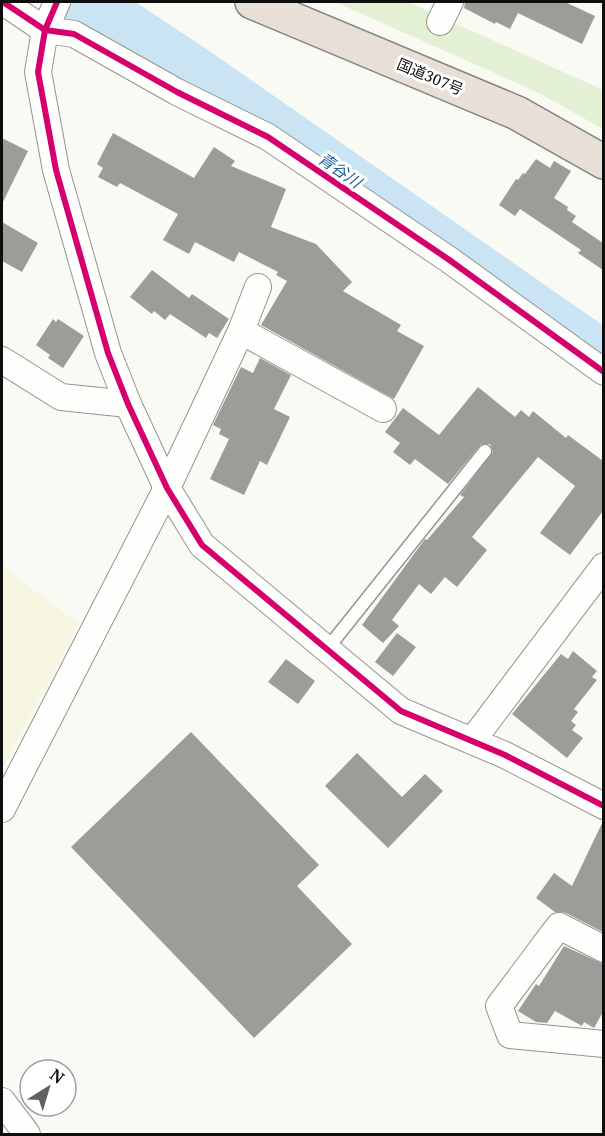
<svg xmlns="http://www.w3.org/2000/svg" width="605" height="1136" viewBox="0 0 605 1136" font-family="'Noto Serif','Noto Sans JP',serif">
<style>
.farmland{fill:#f6f6e1}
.green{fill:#e3f0d4}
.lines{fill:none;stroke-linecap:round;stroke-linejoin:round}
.river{stroke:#cae4f4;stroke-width:44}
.building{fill:#9e9c99}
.lane-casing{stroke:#949492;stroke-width:15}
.street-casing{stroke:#949492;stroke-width:28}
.highway-casing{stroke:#82827f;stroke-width:36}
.lane{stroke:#fefefd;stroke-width:12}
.street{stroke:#fefefd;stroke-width:26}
.highway{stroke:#e8e0d7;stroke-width:33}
.cycleway-casing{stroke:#fff;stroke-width:10}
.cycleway{stroke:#d6006c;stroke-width:6}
.labels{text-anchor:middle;stroke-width:6;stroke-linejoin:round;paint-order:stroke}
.street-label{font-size:15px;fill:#0e0e0e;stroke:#fff}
.water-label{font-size:16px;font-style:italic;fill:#1c5f9b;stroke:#fff}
</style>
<rect width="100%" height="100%" fill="#fafaf4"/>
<path class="farmland" d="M2,566l77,58 -77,145z"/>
<path class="green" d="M335,2h73l193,87 2,1v39l-64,-36z"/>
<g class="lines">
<path class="river" d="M68,2l55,18 71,47 410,286"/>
</g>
<g class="building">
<path d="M465,2h100l30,14 -13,28 -64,-31 -8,16 -14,-7 -1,2 -31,-16z"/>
<path d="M113,133l81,45 20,-31 21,14 -4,5 55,23 -15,38 45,17 36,38 -9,9 58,34 -4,6 27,15 -30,53 -133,-74 26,-44 -11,-6 2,-3 -39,-20 -5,10 -39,-20 -6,12 -26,-14 15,-26 -58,-31 -3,4 -19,-10 5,-9 -6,-4z"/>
<path d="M2,138l26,13 -26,53z"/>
<path d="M536,159l14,9 4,-7 17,10 -17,27 14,9 -1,3 9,6 -4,6 31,21v27l-25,-17 3,-3 -61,-41 -5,7 -16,-11 17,-26 2,1 5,-7 2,1z"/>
<path d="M2,222l36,21 -16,29 -20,-11z"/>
<path d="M152,270l37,28 3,-4 37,25 -12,19 -8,-5 -3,5 -36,-24 -5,6 -11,-9 -2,3 -22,-17z"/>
<path d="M53,319l3,3 2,-3 26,17 -21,32 -15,-10 2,-3 -14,-10z"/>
<path d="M260,358l31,17 -17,34 16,8 -23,48 -7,-4 -16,34 -34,-16 19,-40 -10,-5 2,-5 -8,-4 28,-58 12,6z"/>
<path d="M478,387l37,30 6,-7 8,7 4,-6 33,27 2,-3 35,26v50l-33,44 -30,-22 35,-47 -37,-29 -66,80 15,13 -30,37 -12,-10 -14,17 -12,-10 -27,36 7,6 -16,17 -21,-18 63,-86 2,1 37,-43 -4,-2 33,-43 -3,-8h-9l-33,40 -33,-25 -5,6 -17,-13 7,-9 -15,-11 18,-24 36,27z"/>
<path d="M397,633l19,14 -23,29 -18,-14z"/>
<path d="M573,651l24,20 -5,6 5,3 -23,29 4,3 -7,9 5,4 -4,5 11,8 -16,20 -55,-44 49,-60 7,5z"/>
<path d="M286,659l29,22 -17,23 -30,-22z"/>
<path d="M191,732l128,133 -22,21 55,58 -98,94 -183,-191z"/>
<path d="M357,753l45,44 23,-23 18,17 -55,57 -63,-62z"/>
<path d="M603,821v111l-37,-19 -11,-1 -19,-14 18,-25 18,13z"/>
<path d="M564,946l39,18v48l-9,16 -10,-6 -2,4 -27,-15 -8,12 -11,-1 -18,-11 18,-27 3,2z"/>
</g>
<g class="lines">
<g class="lane-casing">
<path id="lane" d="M327,649l158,-198"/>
</g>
<g class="street-casing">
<g id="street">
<path d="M3,2l42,28 29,4 103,58 91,45 180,122 156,113"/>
<path d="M57,2l-12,28 -7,42 18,98 52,183 20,51 39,84 35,57 199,166 104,44 99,51"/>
<path d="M440,22l10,-20"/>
<path d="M241,331l142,78"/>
<path d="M2,360l59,37 67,7"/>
<path d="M472,741l132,-175"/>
<path d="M2,809l165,-321 74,-157 17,-44"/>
<path d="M604,949l-45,-23 -60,80 11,29 94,9"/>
<path d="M2,1101l25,33"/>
</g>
</g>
<g class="highway-casing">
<path id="highway" d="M252,2l265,111 87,49"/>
</g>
<use href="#lane" class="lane"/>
<use href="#street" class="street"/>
<use href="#highway" class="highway"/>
<g class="cycleway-casing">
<g id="cycleway">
<path d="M3,2l42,28 29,4 103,58 91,45 180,122 156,113"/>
<path d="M57,2l-12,28 -7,42 18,98 52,183 20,51 39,84 35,57 199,166 104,44 99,51"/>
</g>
</g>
<use href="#cycleway" class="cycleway"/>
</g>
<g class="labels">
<g class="street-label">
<text transform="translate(430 77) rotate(23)" y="5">国道307号</text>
</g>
<g class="water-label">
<text transform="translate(340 170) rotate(35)" y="6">青谷川</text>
</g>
</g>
<rect width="605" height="1136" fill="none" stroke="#0e0e0e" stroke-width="6"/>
<g transform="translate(48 1088) rotate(37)"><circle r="28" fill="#ffffff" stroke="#9f9f9f" stroke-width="1.5"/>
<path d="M0-4.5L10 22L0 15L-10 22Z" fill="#61615e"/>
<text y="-9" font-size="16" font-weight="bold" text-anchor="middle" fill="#0e0e0e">N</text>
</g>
</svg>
